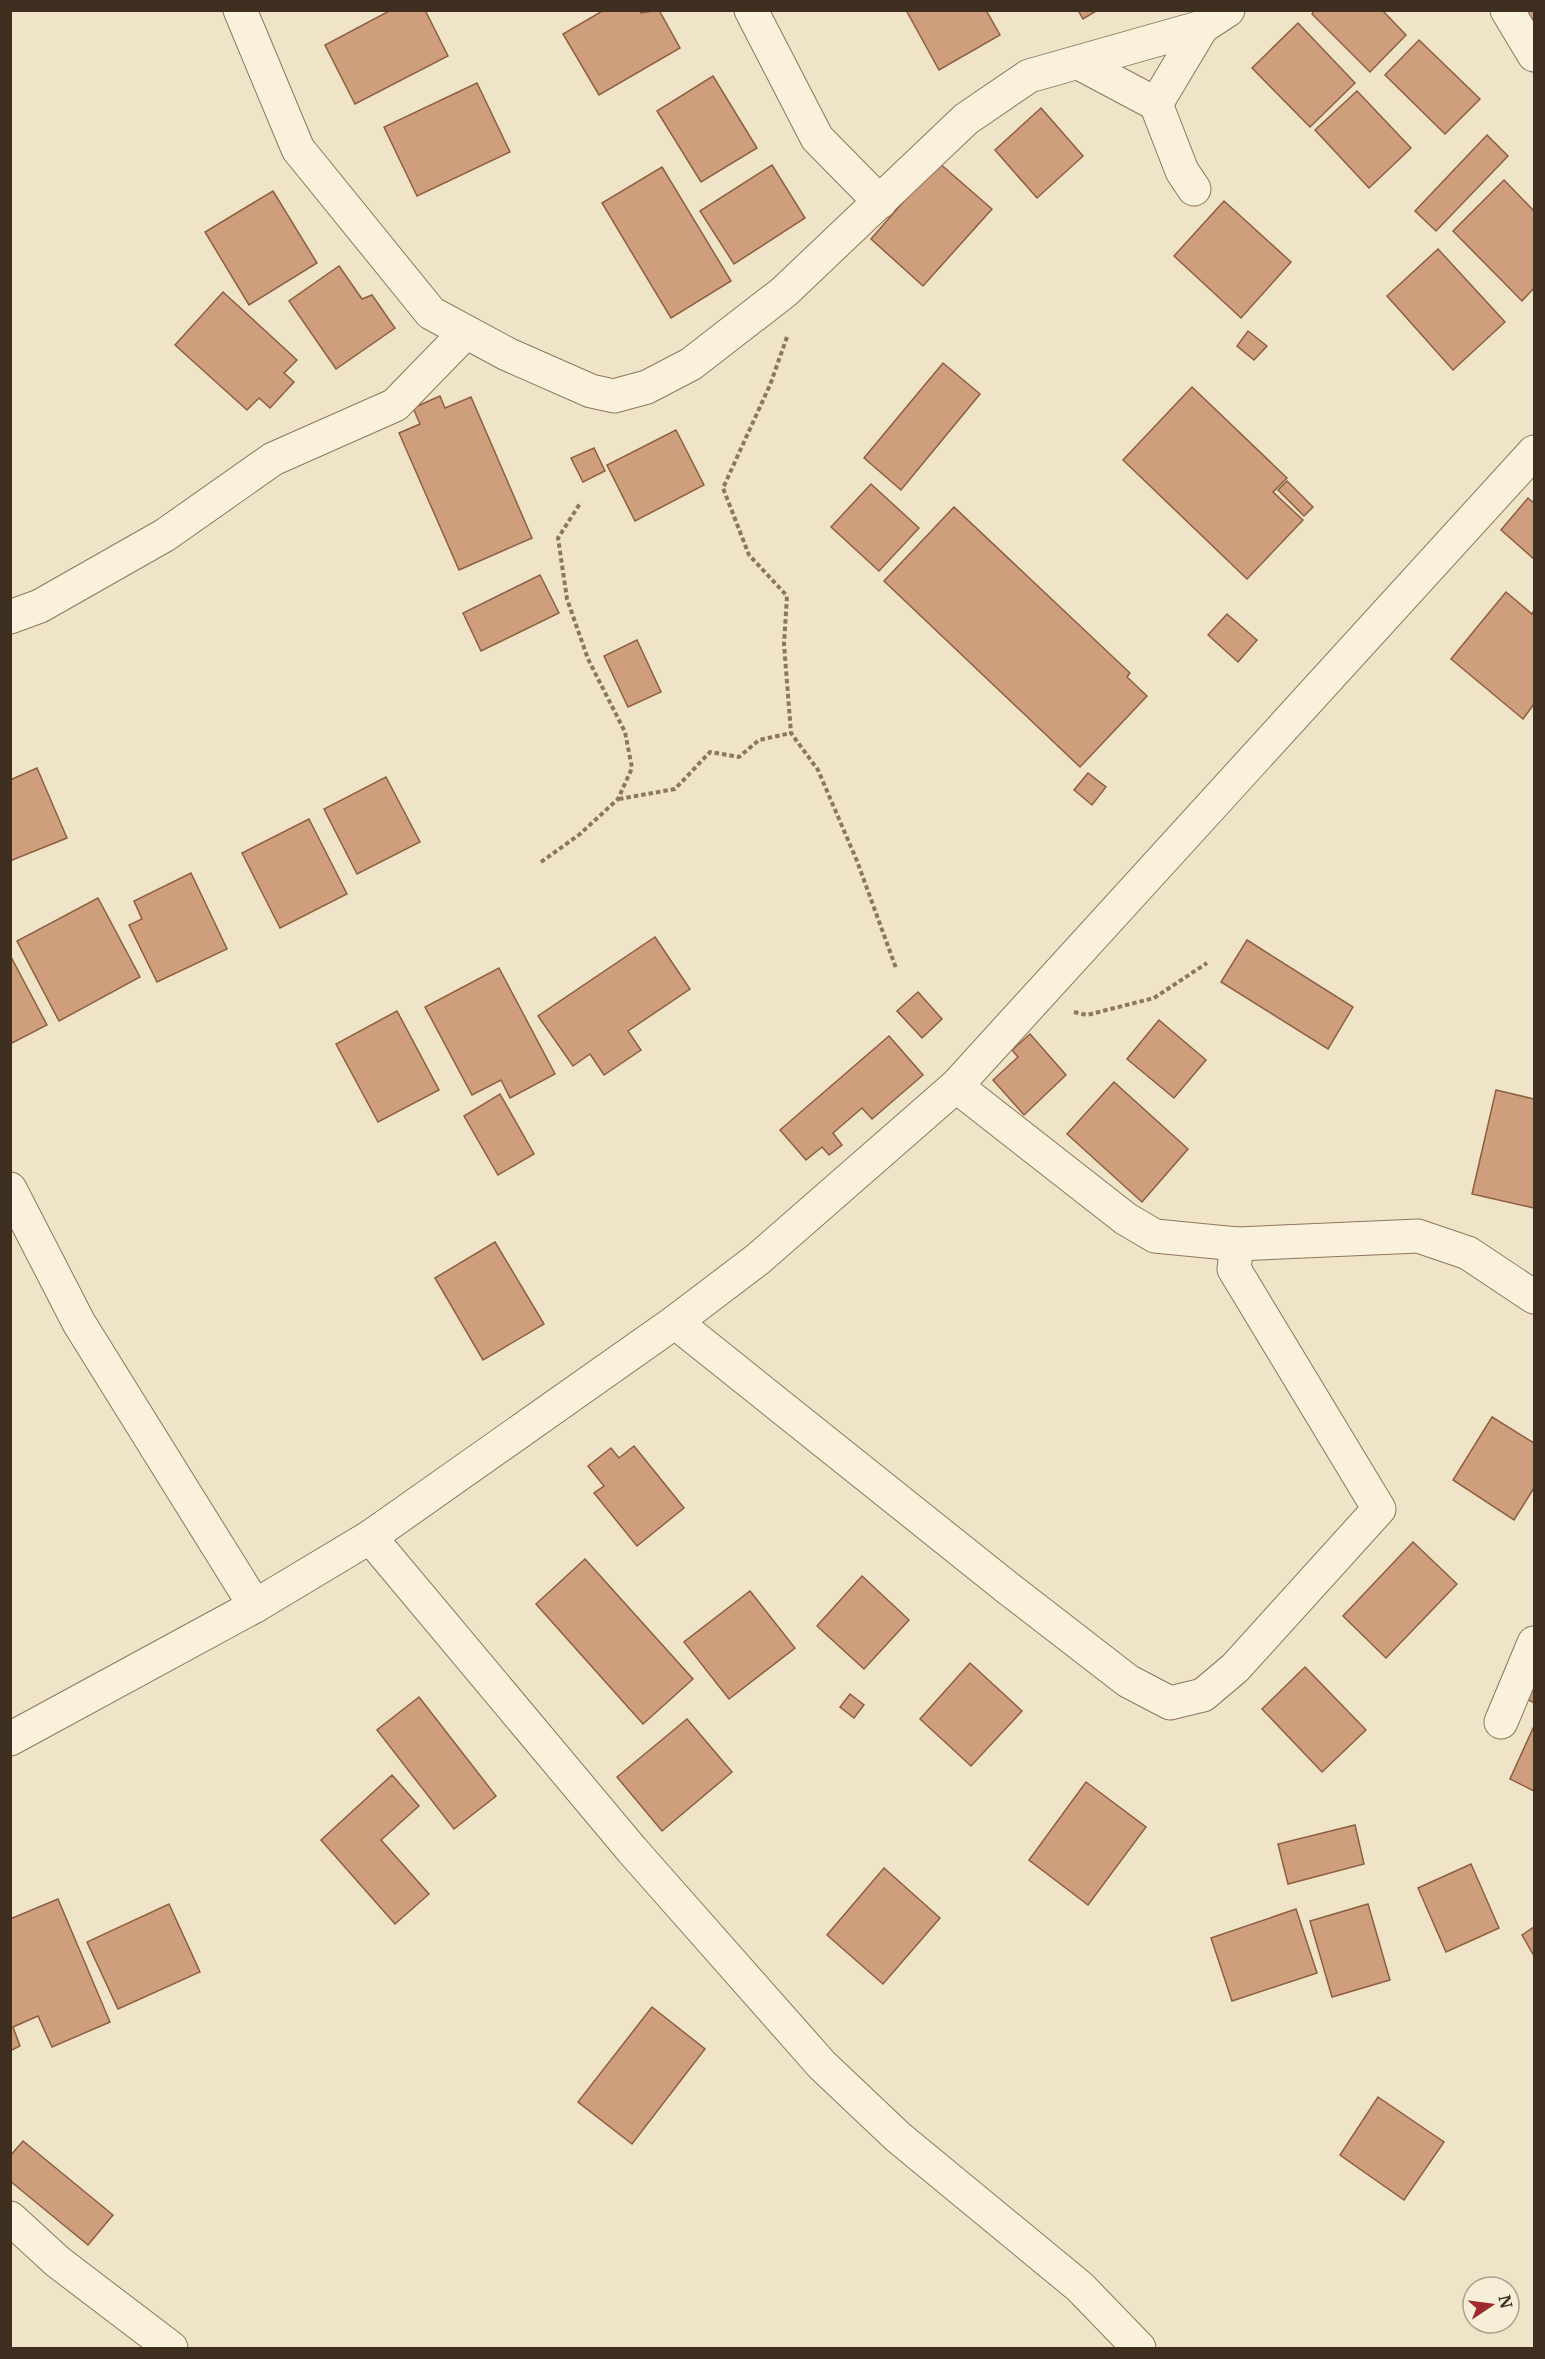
<svg xmlns="http://www.w3.org/2000/svg" width="1545" height="2359" viewBox="0 0 1545 2359" font-family="Merriweather,serif">
<style>
.building{fill:#cf9f7d;stroke:#8d5f41;stroke-width:1.5}
.lines{fill:none;stroke-linecap:round;stroke-linejoin:round}
.minor-casing{stroke:#8d765c;stroke-width:35}
.path{stroke:#8d765c;stroke-width:4;stroke-dasharray:4.5 3;stroke-linecap:butt}
.minor{stroke:#faf1dc;stroke-width:33}
</style>
<rect width="100%" height="100%" fill="#f0e4c8"/>
<g class="building">
<path d="M391,10h34l23,46 -93,48 -30,-59z"/>
<path d="M604,10h36l1,3 18,-3 21,38 -81,47 -36,-61z"/>
<path d="M906,10h80l14,25 -61,35z"/>
<path d="M1078,10h20l-15,9z"/>
<path d="M1315,10h67l24,25 -36,37 -58,-58z"/>
<path d="M1525,10h9v11z"/>
<path d="M1298,23l57,60 -45,44 -58,-59z"/>
<path d="M1419,40l61,59 -35,35 -60,-59z"/>
<path d="M713,76l44,72 -56,34 -44,-71z"/>
<path d="M477,83l33,69 -93,44 -33,-69z"/>
<path d="M1357,91l54,57 -42,40 -54,-58z"/>
<path d="M1041,108l42,48 -46,42 -42,-48z"/>
<path d="M1487,135l21,21 -72,75 -21,-20z"/>
<path d="M938,162l54,47 -69,77 -52,-47z"/>
<path d="M772,165l33,53 -71,46 -34,-53z"/>
<path d="M662,167l69,114 -60,37 -69,-115z"/>
<path d="M1504,180l30,31v77l-12,13 -69,-70z"/>
<path d="M273,191l44,72 -68,42 -44,-73z"/>
<path d="M1224,201l67,61 -50,56 -67,-62z"/>
<path d="M1438,249l67,73 -52,48 -66,-74z"/>
<path d="M339,266l23,33 10,-4 23,33 -59,41 -47,-68z"/>
<path d="M223,292l74,68 -13,13 10,9 -24,26 -11,-10 -12,12 -72,-65z"/>
<path d="M1248,331l19,15 -13,14 -17,-14z"/>
<path d="M943,363l37,31 -79,96 -37,-32z"/>
<path d="M1192,387l95,91 -14,14 30,28 -56,59 -124,-119z"/>
<path d="M440,396l5,12 26,-11 61,141 -73,32 -60,-137 21,-9 -7,-16z"/>
<path d="M676,430l28,55 -69,36 -28,-56z"/>
<path d="M594,448l11,23 -22,11 -12,-24z"/>
<path d="M1287,481l26,26 -9,9 -26,-26z"/>
<path d="M871,484l48,44 -40,43 -48,-44z"/>
<path d="M1528,498l6,5v56l-33,-29z"/>
<path d="M954,507l176,166 -3,4 20,19 -67,71 -196,-186z"/>
<path d="M540,575l19,38 -78,38 -18,-38z"/>
<path d="M1506,592l26,22 2,-4v94l-11,15 -72,-60z"/>
<path d="M1227,614l30,26 -19,22 -30,-27z"/>
<path d="M637,640l24,52 -33,15 -24,-51z"/>
<path d="M37,768l30,70 -57,23v-81z"/>
<path d="M1088,773l18,14 -14,18 -18,-15z"/>
<path d="M386,777l34,65 -63,32 -33,-65z"/>
<path d="M309,819l38,75 -67,34 -38,-75z"/>
<path d="M191,873l36,76 -70,33 -28,-57 13,-6 -8,-18z"/>
<path d="M98,898l42,79 -81,44 -42,-80z"/>
<path d="M655,937l35,52 -62,42 13,19 -37,25 -14,-21 -17,12 -35,-50z"/>
<path d="M1247,940l106,67 -25,42 -107,-67z"/>
<path d="M10,955l37,70 -37,19z"/>
<path d="M499,968l56,106 -45,24 -9,-18 -29,15 -47,-88z"/>
<path d="M918,992l24,27 -20,19 -25,-27z"/>
<path d="M397,1011l42,79 -61,32 -42,-78z"/>
<path d="M1159,1020l47,40 -32,38 -47,-39z"/>
<path d="M1030,1034l36,41 -42,40 -31,-35 25,-23 -6,-7z"/>
<path d="M889,1036l34,39 -51,44 -10,-11 -29,25 9,12 -13,10 -7,-8 -16,13 -26,-30z"/>
<path d="M1114,1082l74,67 -46,53 -75,-68z"/>
<path d="M1496,1090l38,9v109l-62,-14z"/>
<path d="M500,1094l34,60 -36,21 -34,-59z"/>
<path d="M495,1242l49,82 -61,36 -48,-82z"/>
<path d="M1492,1417l42,26v45l-20,32 -61,-40z"/>
<path d="M634,1446l50,62 -47,38 -43,-53 10,-7 -16,-20 23,-18 8,10z"/>
<path d="M1413,1542l44,42 -71,74 -43,-42z"/>
<path d="M585,1559l108,120 -50,45 -107,-120z"/>
<path d="M862,1576l47,44 -45,49 -47,-43z"/>
<path d="M750,1591l45,57 -66,51 -45,-57z"/>
<path d="M970,1663l52,48 -51,55 -51,-47z"/>
<path d="M1305,1667l61,63 -44,42 -60,-63z"/>
<path d="M1534,1678v25l-9,-5z"/>
<path d="M850,1694l14,11 -10,13 -14,-11z"/>
<path d="M419,1697l77,99 -42,33 -77,-99z"/>
<path d="M687,1719l45,53 -70,59 -45,-54z"/>
<path d="M1534,1726v65l-24,-12z"/>
<path d="M392,1775l27,31 -38,34 48,54 -34,30 -74,-84z"/>
<path d="M1086,1782l60,45 -58,78 -59,-45z"/>
<path d="M1355,1825l9,39 -76,20 -10,-40z"/>
<path d="M1471,1864l28,64 -53,24 -28,-64z"/>
<path d="M884,1868l56,50 -57,66 -56,-49z"/>
<path d="M58,1899l52,123 -58,25 -14,-31 -25,11 7,19 -10,5v-132z"/>
<path d="M169,1904l31,68 -82,37 -31,-67z"/>
<path d="M1368,1904l22,76 -58,17 -22,-76z"/>
<path d="M1296,1909l21,64 -85,28 -21,-63z"/>
<path d="M1534,1927v29l-12,-21z"/>
<path d="M652,2007l53,42 -73,95 -54,-42z"/>
<path d="M1378,2097l66,45 -40,58 -64,-45z"/>
<path d="M23,2141l90,74 -25,30 -78,-64v-25z"/>
</g>
<g class="lines">
<g class="minor-casing">
<g id="minor">
<path d="M240,10l58,139 133,164 76,41 84,37 23,5 33,-9 44,-23 93,-72 182,-173 63,-43 173,-49 26,-17"/>
<path d="M751,10l66,128 63,64"/>
<path d="M1507,10l27,45"/>
<path d="M1079,63l77,41 26,67 12,18"/>
<path d="M1156,104l46,-77"/>
<path d="M10,617l30,-11 125,-71 108,-76 122,-54 71,-73"/>
<path d="M956,1086l170,133 29,17 82,8 181,-8 50,17 66,44"/>
<path d="M10,1189l69,134 176,283"/>
<path d="M675,1322l334,267 119,92 42,22 33,-8 32,-27 144,-159 -145,-240 3,-25"/>
<path d="M370,1537l262,313 190,215 76,72 182,150 59,61"/>
<path d="M1501,1722l33,-79"/>
<path d="M10,1739l245,-133 115,-69 305,-215 83,-63 198,-173 578,-634"/>
<path d="M10,2218l48,44 113,86"/>
</g>
</g>
<g class="path">
<path d="M787,337l-17,48 -47,103 26,67 38,41 -3,48 7,89 27,37 39,91 39,107"/>
<path d="M619,799l56,-10 35,-37 29,5 20,-17 32,-7"/>
<path d="M541,862l39,-28 38,-35 14,-31 -7,-36 -37,-73 -21,-60 -9,-61 23,-36"/>
<path d="M1074,1012l13,3 67,-17 53,-35"/>
</g>
<use href="#minor" class="minor"/>
</g>
<rect width="1545" height="2359" fill="none" stroke="#3d2e20" stroke-width="24"/>
<g transform="translate(1491 2305) rotate(77)"><circle r="28" fill="#f7eed8" stroke="#ada18e" stroke-width="1.5"/>
<path d="M0-4.5L10 22L0 15L-10 22Z" fill="#9e2a2b"/>
<text y="-9" font-size="16" font-weight="bold" text-anchor="middle" fill="#3d2e20">N</text>
</g>
</svg>
